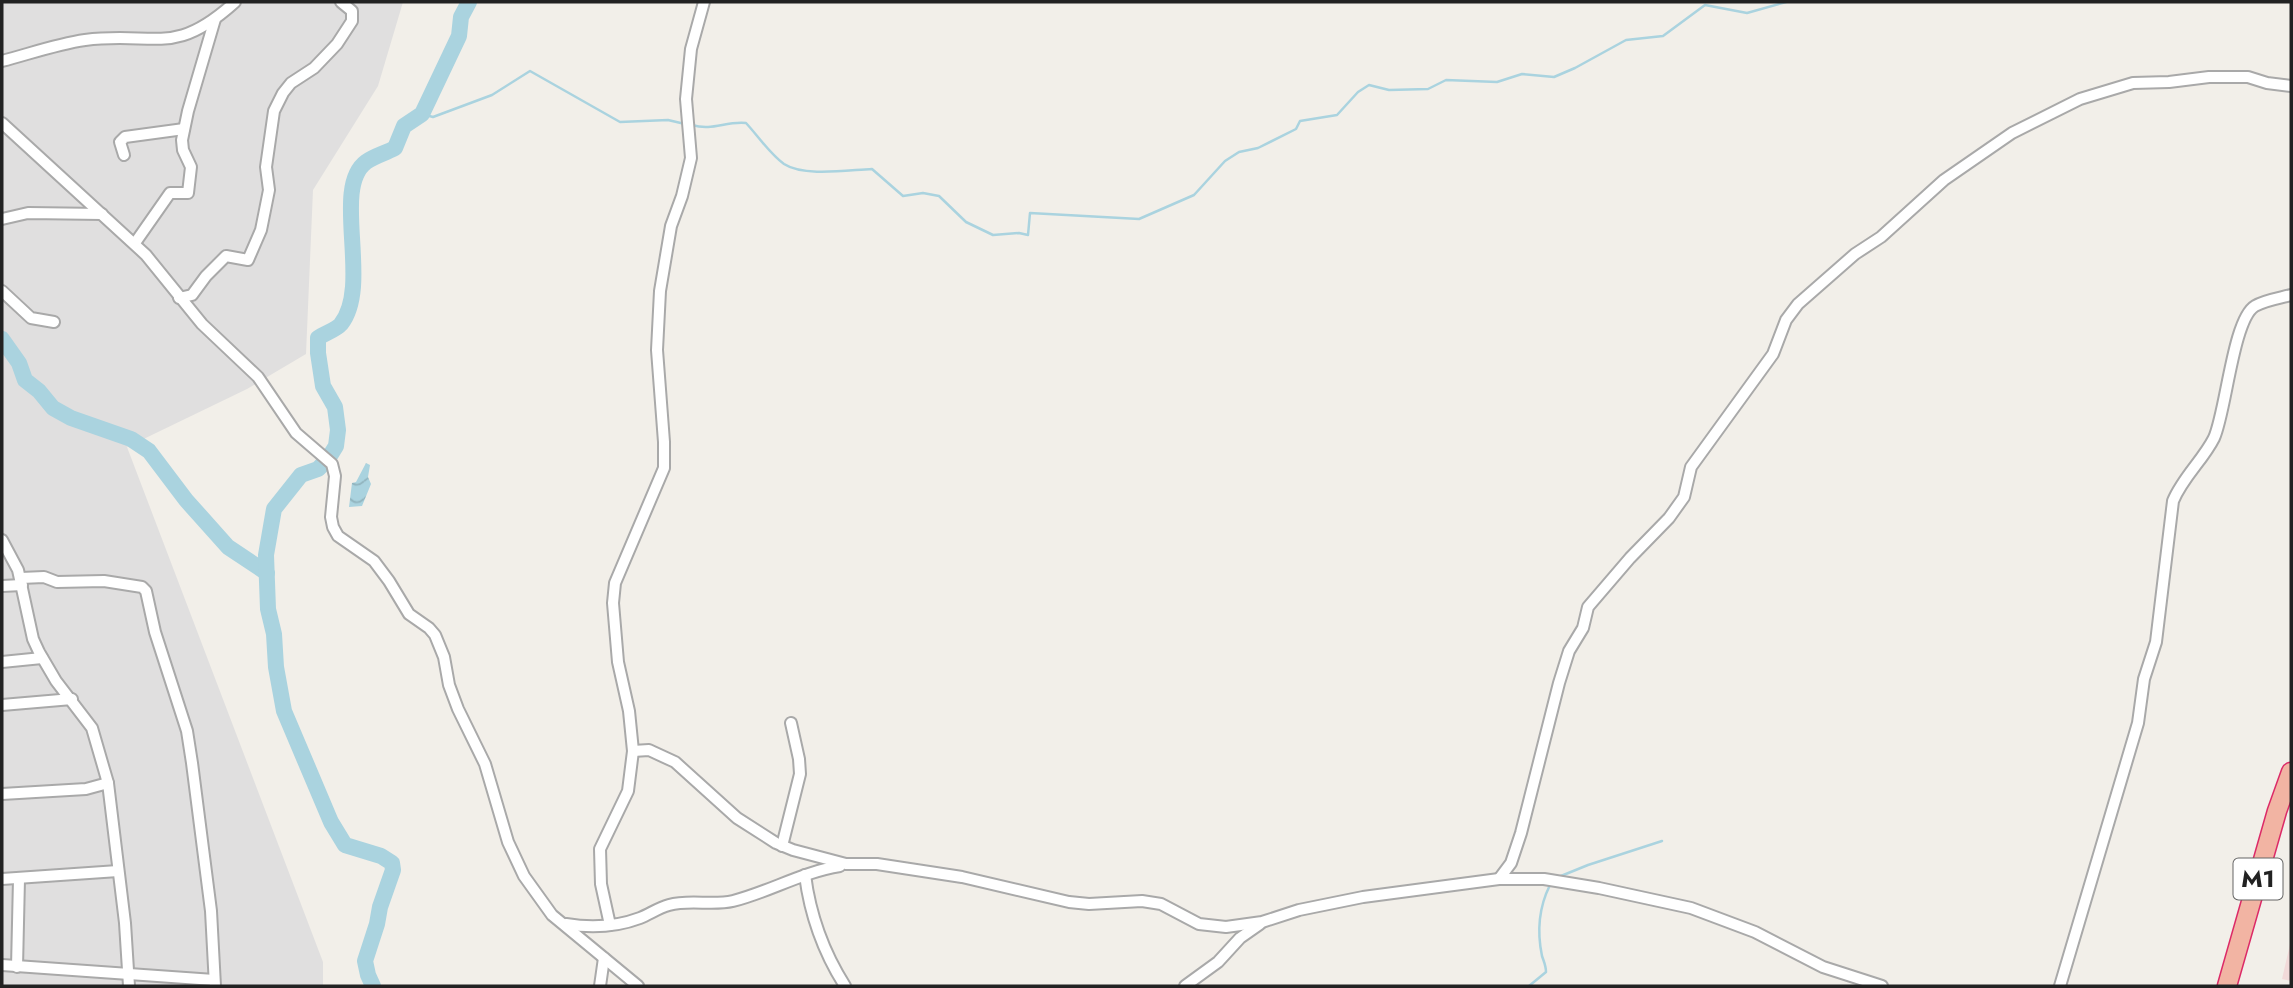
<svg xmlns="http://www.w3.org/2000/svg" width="2293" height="988" viewBox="0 0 2293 988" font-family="Jost,sans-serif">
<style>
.residential{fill:#e0dfdf}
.commercial{fill:#f2dad9}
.water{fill:url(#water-waves)}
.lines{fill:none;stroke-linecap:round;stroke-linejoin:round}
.stream{stroke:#aad3df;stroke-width:2.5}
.river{stroke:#aad3df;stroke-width:16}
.minor-casing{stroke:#a9a9a9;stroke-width:14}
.trunk-casing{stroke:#dc2a67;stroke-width:21}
.minor{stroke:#fff;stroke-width:10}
.trunk{stroke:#f2b4a3;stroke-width:18}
.labels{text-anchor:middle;stroke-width:6;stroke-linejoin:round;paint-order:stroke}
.shield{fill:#fff;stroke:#646464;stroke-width:2}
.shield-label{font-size:24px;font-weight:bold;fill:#222}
</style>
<defs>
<pattern id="water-waves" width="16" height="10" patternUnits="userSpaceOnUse" patternTransform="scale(1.75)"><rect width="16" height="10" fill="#aad3df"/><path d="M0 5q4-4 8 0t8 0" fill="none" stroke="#92b5bf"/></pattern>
</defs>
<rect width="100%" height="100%" fill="#f2efe9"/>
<path class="residential" d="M2,2h401l-25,84 -65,104 -7,164 -59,35 -120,58 196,515v24h-321z"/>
<path class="commercial" d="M2291,940v41l-9,-2z"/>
<path class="water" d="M366,463l4,2 -2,12 3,7 -9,22 -13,1 3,-24 4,-1z"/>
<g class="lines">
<g class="stream">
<path d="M422,114l11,3 59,-22 38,-24 90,51 48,-2 17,4"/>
<path d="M692,125c21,6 33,-4 54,-2 12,13 24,31 38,41 20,13 64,6 88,5l31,27 20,-3 16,3 27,26 27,13 26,-2 9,2 2,-22 109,6 55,-24 31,-34 14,-9 19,-4 38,-19 4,-8 37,-6 21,-23 11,-7 20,5 39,-1 18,-9 51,2 25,-8 32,3 21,-9 51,-28 37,-4 42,-31 42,8 39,-11"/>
<path d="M1556,878l32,-13 74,-24"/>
<path d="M1529,986l17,-14c0,-6 -2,-10 -4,-16 -5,-24 -3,-49 8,-71"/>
</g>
<g class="river">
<path d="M2,339l17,24 6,17 14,11 14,17 18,10 60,21 18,12 37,49 42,47 39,26"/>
<path d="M373,986l-5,-11 -3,-14 12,-37 3,-17 13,-37 -1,-7 -11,-7 -36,-11 -14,-23 -47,-111 -8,-44 -2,-33 -6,-25 -2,-54 8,-46 27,-34 17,-6 10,-10 8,-13 2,-16 -3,-23 -12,-21 -5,-33v-15c7,-5 18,-8 23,-14 31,-39 -10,-136 25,-162 8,-6 20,-9 29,-14l9,-22 18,-12 37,-78 2,-19 8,-15"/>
</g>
<g class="minor-casing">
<g id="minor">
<path d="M2,61c27,-7 55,-17 83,-21 71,-9 88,18 150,-38"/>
<path d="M2,123l144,132 56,69 56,53 38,56 36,31 3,12 -4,41 2,10 5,9 36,25 15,20 20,33 20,14 6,7 9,22 5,28 9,24 27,55 23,78 16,34 28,39 86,71"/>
<path d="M124,155l-4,-13 5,-5 59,-8"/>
<path d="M2,219l26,-6 74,1"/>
<path d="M135,243l35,-50h18l3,-26 -8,-17 -1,-10 6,-29 27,-92"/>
<path d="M2,291l29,27 23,4"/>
<path d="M179,298l13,-3 14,-19 20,-20 22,4 13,-30 8,-40 -3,-23 8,-56 9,-18 8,-10 23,-15 23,-24 15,-23v-10l-11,-9"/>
<path d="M2,540l16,30 15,69 6,13 17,29 36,47 16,55 17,140 4,63"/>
<path d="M21,578l23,-1 13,5 47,-1 38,6 4,4 9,41 32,99 5,32 19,148 4,75"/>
<path d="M2,586l20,-1"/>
<path d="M2,662l40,-4"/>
<path d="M2,705l70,-6"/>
<path d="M633,751l16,-1 26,12 62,56 39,25 17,7 53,14h31l85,13 107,25 20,2 53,-3 19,3 38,20 27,3 36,-5 37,-12 64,-13 136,-18h45l55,9 92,20 64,24 68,35 59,19"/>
<path d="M2,794l84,-5 22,-6"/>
<path d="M782,846l18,-72 -1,-15 -8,-36"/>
<path d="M805,875c5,39 19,78 40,111"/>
<path d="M2,879l116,-8"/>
<path d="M1499,879l12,-16 10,-30 38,-150 10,-32 14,-23 5,-21 42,-49 39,-40 15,-21 7,-30 82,-113 13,-34 12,-16 57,-50 26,-17 63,-57 68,-47 68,-34 53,-16 36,-1 40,-5h39l19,6 24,3"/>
<path d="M566,924c24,4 50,3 74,-6 10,-4 18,-10 29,-13 21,-6 43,1 64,-4 36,-9 69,-29 107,-35"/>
<path d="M610,925l-9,-41 -1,-35 28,-58 5,-40 -4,-40 -11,-49 -5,-59 2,-20 49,-115v-26l-7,-92 3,-59 11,-65 11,-30 9,-38 -5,-59 5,-50 13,-47"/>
<path d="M2,965l212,15"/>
<path d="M17,967l2,-88"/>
<path d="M600,986l4,-28"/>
<path d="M1185,986l33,-24 22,-24 20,-14"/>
<path d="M2060,986l78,-263 6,-44 12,-37 17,-141c10,-24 30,-41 41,-63 12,-26 19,-119 41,-132 10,-6 25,-8 36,-11"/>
</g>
</g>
<g class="trunk-casing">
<path id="trunk" d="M2227,986l50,-175 14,-39"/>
</g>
<use href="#minor" class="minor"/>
<use href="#trunk" class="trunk"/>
</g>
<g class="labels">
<rect class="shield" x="2233.5" y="858.5" width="49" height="41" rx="5"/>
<g class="shield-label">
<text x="2258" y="887">M1</text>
</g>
</g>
<rect width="2293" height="988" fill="none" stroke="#222222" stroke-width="7"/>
</svg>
